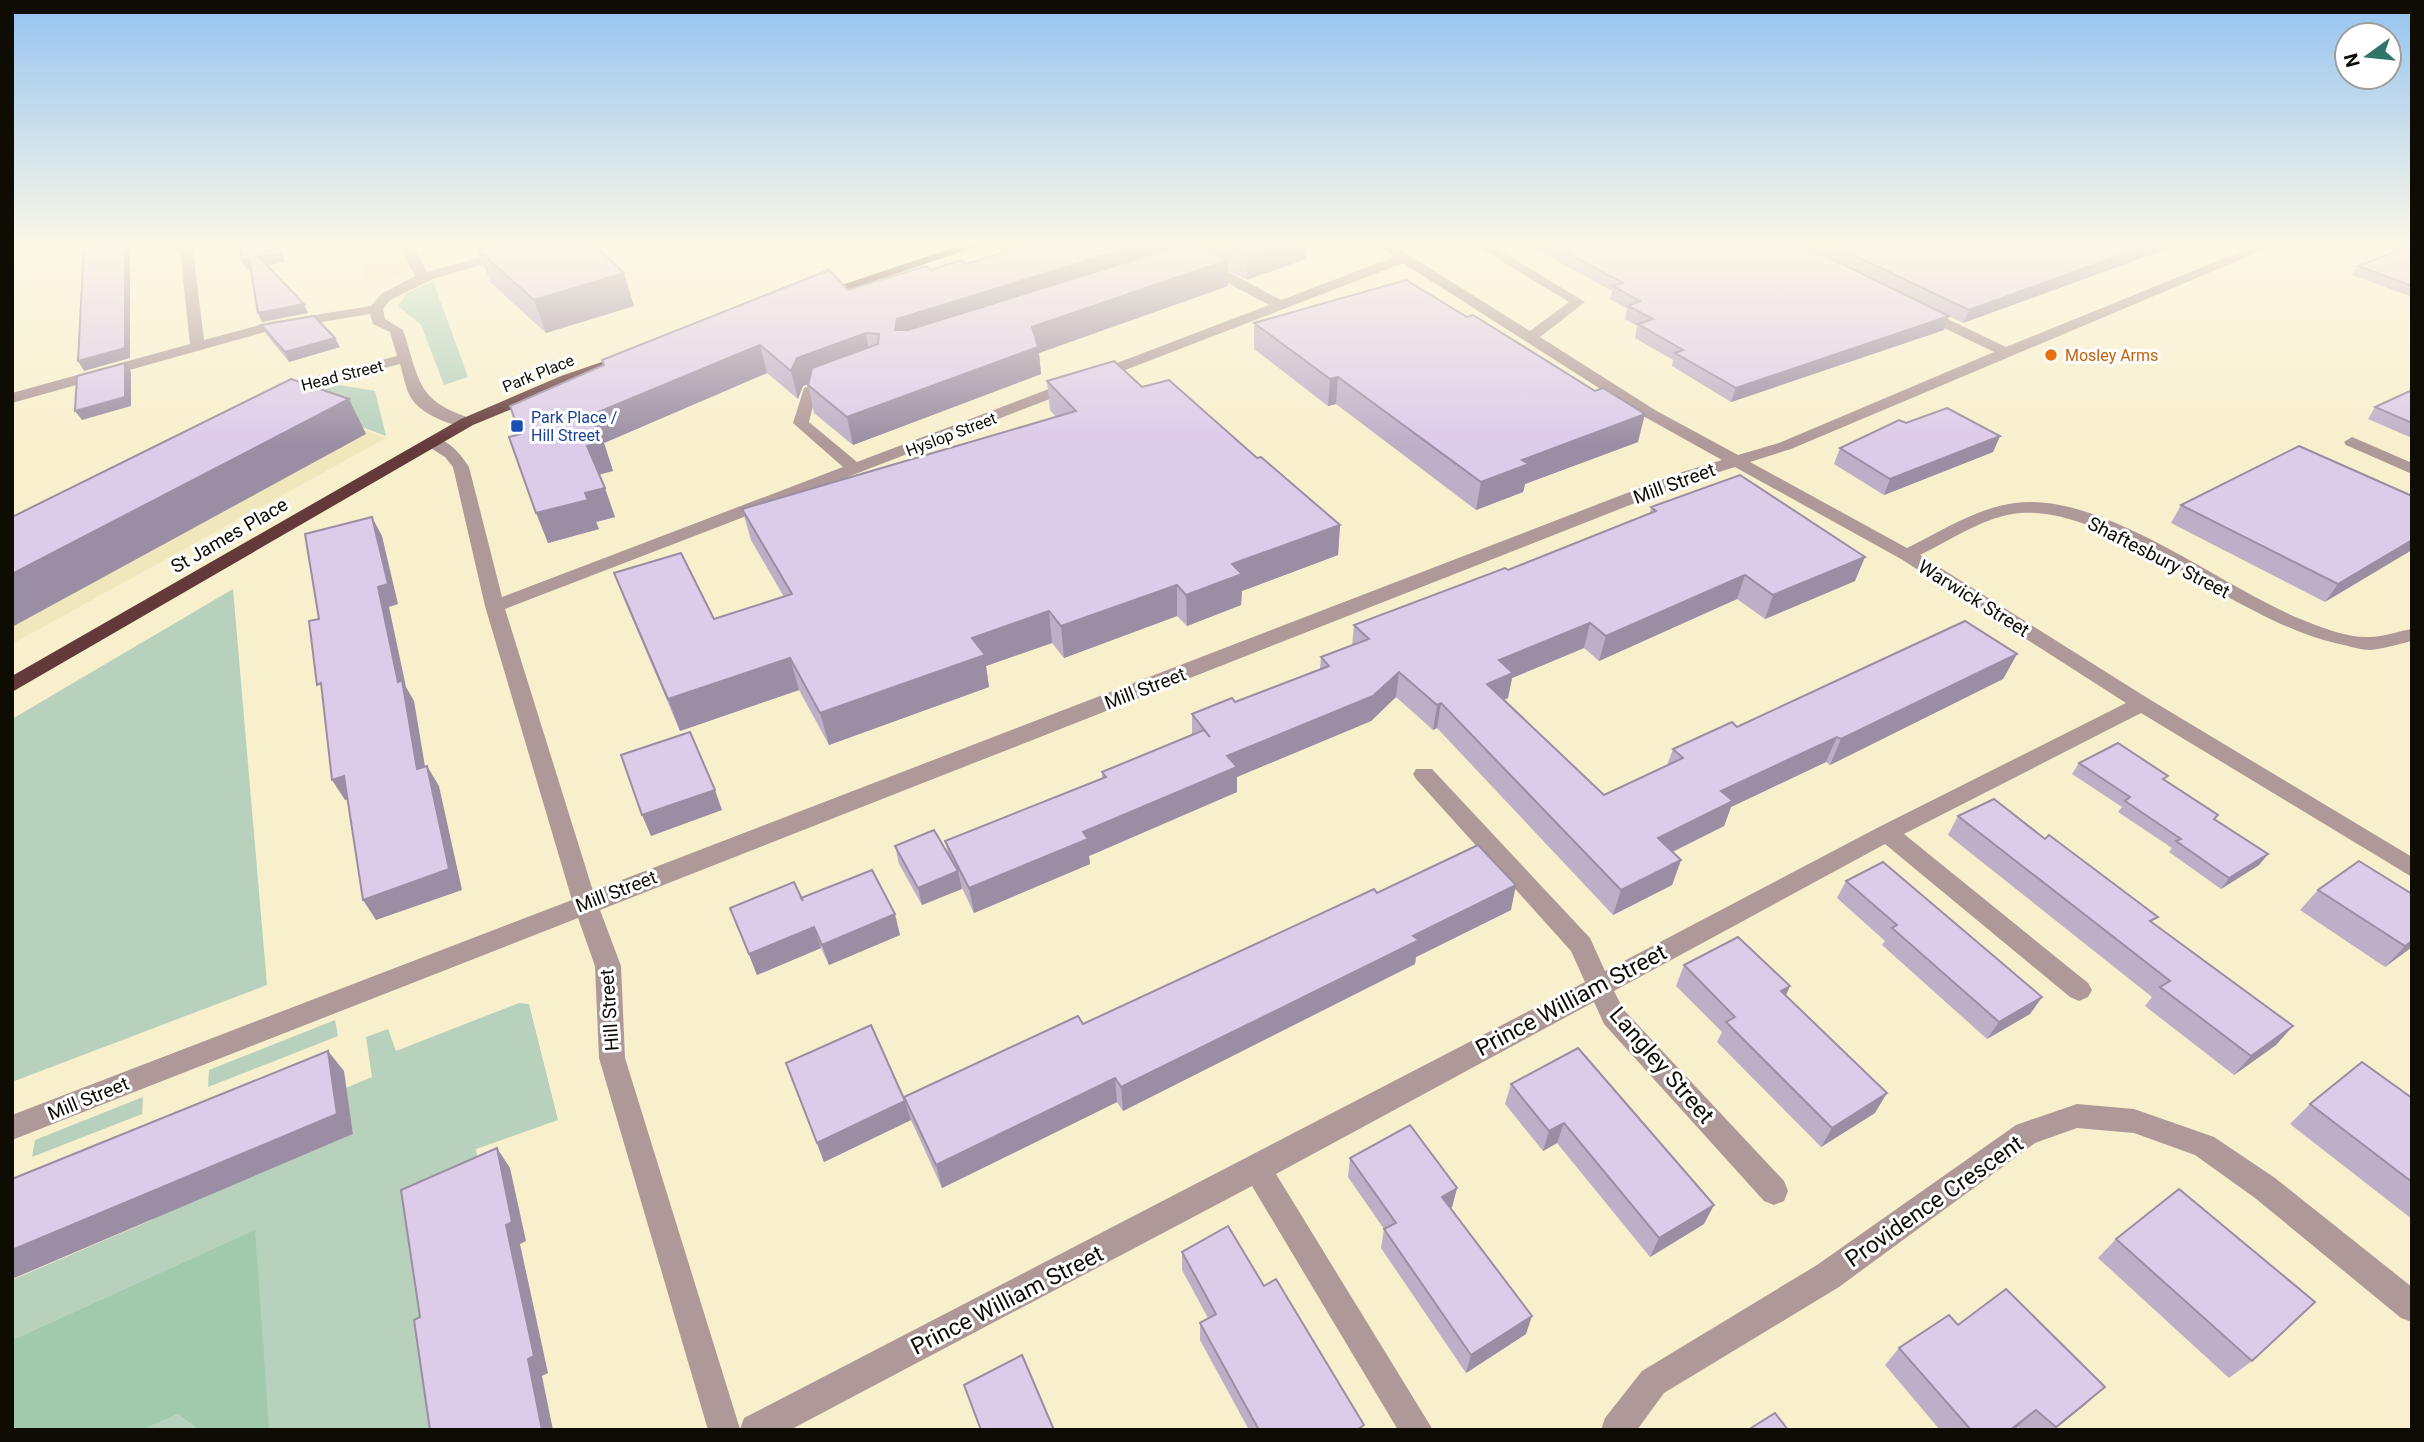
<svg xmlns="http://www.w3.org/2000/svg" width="2424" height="1442" viewBox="0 0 2424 1442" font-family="Roboto,sans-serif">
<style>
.built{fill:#f1e7bd}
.green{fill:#b7d1bd}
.forest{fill:#a1caac}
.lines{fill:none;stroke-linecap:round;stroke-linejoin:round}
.minor{fill:#af9898;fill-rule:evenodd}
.highway{fill:#63393a;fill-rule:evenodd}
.wall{fill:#beafc9}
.shaded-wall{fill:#9b8ea4}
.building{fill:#ddcbea;stroke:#9b8ea4;stroke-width:2}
.food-dot{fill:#e8710a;stroke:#fff;stroke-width:2.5}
.transit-dot{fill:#1a4fb4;stroke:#fff;stroke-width:2.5}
.labels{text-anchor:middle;stroke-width:6;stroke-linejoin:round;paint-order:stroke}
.far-food-label{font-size:16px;fill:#c56008;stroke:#fff;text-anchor:start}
.far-street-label{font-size:16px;fill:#0f0c03;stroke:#fff}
.far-transit-label{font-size:16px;fill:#164399;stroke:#fff;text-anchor:start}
.street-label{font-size:19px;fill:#0f0c03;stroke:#fff}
.near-street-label{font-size:23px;fill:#0f0c03;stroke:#fff}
</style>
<rect width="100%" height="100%" fill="#f8efcd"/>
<g class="built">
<path d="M354,242h167l-153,41z"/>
<path d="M284,400l102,38 -374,206v-110z"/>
</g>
<g class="green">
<path d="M433,281l35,96 -24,8 -23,-60 -23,-19 9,-13z"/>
<path d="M339,385l36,6 11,45 -99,-37z"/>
<path d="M233,589l34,396 -255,97v-363z"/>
<path d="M519,1003l10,1 29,116 -82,29 44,281h-252l-14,-199 -242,109v-60l140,-60 -2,-48 65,20 138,-58 -7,-46 26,-11 -6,-40 22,-8 8,22z"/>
<path d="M335,1020l3,16 -130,51 1,-17z"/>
<path d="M143,1097l-1,17 -110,43 3,-17z"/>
<path d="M178,1414l21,16h-57z"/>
</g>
<path class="forest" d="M255,1230l14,199 -70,1 -21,-16 -36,16h-130v-90z"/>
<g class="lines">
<g class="minor">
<path d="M179,242h13l12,98 67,-18 100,-16 10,-12 34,-18 -17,-34h13l16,30 109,-30h23l-126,37 -43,21 -7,9 2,10 18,11c17,51 13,71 70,89v6c-18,5 -55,-12 -63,-29 -5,-10 -7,-22 -10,-32l-120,31 -5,-2v-6l122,-31 -7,-24 -17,-8 -3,-10 -98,16 -260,73v-10l178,-49z"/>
<path d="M1373,242h15l142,89 39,-29 -99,-60h16l99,60 -45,35 115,73 83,45 41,-12 215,-91 -77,-37v-6h10l79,38 258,-105h18l-491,207 -41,13 157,86c35,-17 69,-40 108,-45 88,-12 207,85 288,117 20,8 45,18 67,17 13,0 29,-6 42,-8v12c-13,3 -29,8 -42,9 -8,0 -18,-3 -26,-5 -102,-18 -241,-147 -332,-131 -33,6 -63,27 -92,41l229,144 263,158v20l-271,-164 -237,121 184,149 4,7 -4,7 -9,4 -9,-4 -185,-153 -271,147 9,18 161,172 4,10 -4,10 -10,4 -10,-4 -160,-177 -10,-22 -318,172 157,256h-35l-146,-244 -462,244h-82l-109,-372 -4,-92 -17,-48 -566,222v-25l560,-215 -87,-294 -32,-139 -8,-10 -19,-12v-6c19,-5 34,14 43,28l33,130 341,-130 -50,-44 11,-35 27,-10h10v6l-25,10 -7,28 48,40 412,-157 -69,-37v-6h10l71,38 113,-43zM1403,263l240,153 79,44 -43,13 -1086,418 -88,-282zM1735,467l166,92 225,144 -247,124 -274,144 -15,-33 -158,-169h-16l-3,5 3,5 155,172 14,31 -841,436 -4,11 -115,-371 -4,-92 -21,-56 1091,-429z"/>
<path d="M2384,242l28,3v9l-27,-9z"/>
<path d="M2352,437l60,26v11l-66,-29 -2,-3z"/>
<path d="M2077,1104l57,5 80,28 61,41 137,109v35l-11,-4 -146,-120 -60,-43 -61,-22 -57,-5 -42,15 -196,144 -175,106 -27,37h-36l4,-12 37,-47 175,-106 199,-140z"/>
</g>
<g class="highway">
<path d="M970,242h20l-166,56 -12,-3z"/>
<path d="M619,356l5,1v6l-151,62 -461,267v-16l449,-257 100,-43z"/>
</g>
</g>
<g class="wall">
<path d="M1036,242h271l-1,17 -59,21 -19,-9v15l-189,67 2,21 -188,71 -39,-32 -6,-29 -5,2 -5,13 -31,-26 -163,70 9,28 -14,3 16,43 -19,5 3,7 -51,14 -28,-109 83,-69 -1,-5 246,-70 83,-20 35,-6z"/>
<path d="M1522,242h652l-2,1 -3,5 -206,75 -14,-7 -5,14 -213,72 -59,-36 1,-6 -38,-22 2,-12 -12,-7 2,-10 -17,-10 2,-8z"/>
<path d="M2412,246v51l-60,-22 6,-9z"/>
<path d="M478,250l156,56 -88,27 -56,-51z"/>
<path d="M1254,323l384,119 -113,42 -2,8 -47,18 -140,-106 -8,2 -74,-57z"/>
<path d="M261,325l79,22 -51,15 -23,-28z"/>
<path d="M1047,381l95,6 115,71 83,67 -2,30 -96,36 -1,14 -54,21 -10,-10 -113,42 -12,-15 -66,23 3,21 -160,58 -30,-55 -119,41 -54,-127 -12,-31 100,46 70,-22 -33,-57 -9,-31 314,-92 -6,-7z"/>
<path d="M2412,390v48l-44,-19 7,-12z"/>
<path d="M1906,423l94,13 -7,16 -109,43 -50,-31 6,-16z"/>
<path d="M2412,496l-87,106 -154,-79 10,-18z"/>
<path d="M1651,507l204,74 -90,38 -28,-20 -138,62 -15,-13 -72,30 -4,20 -4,2 100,95 63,-30 6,-16 64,-22 280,-73 -14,25 -173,86 -4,-3 -95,45 -7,19 -51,26 8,8 -9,25 -59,30 -176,-187 -4,2 -37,-33 -25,24 -134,56v15l-148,64 1,8 -116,49 -12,-25 -40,17 -23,-41 -4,-18 53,7 -3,-12 157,-63v-6l90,-37v-21l43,-12 85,-33 1,-12 31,-11 2,-21 154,-55 142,-57z"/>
<path d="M2079,763l86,18 50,38 53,35 -9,11 -38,24 -52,-37 3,-4 -54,-36 4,-5 -50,-33z"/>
<path d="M1958,816l195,107 140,103 -17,19 -42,30 -89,-69 7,-9 -204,-162z"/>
<path d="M1846,881l196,116 -12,17 -43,25 -105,-94 3,-4 -48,-43z"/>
<path d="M2318,890l94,57 -27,20 -85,-57z"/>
<path d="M1377,893l134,17 -95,47 -1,7 -292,147 -6,-9 -175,86 -31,-68 -87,42 -38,-99 119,38 178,-77z"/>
<path d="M801,899l99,36 -71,30 -8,-17 -64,27 -19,-47z"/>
<path d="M1684,965l102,31 89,117 -54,34 -104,-105 5,-10 -46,-46z"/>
<path d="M1511,1084l193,140 -54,33 -93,-114 -14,8 -38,-47z"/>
<path d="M2412,1098v121l-122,-95 20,-20z"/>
<path d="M1350,1158l107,30 -5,19 -1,1 75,126 -60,39 -85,-125 3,-19 -36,-52z"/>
<path d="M2116,1239l136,122 -23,17 -131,-120z"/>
<path d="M1182,1252l82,34 99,144h-114l-49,-90v-17l8,-5 -26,-48z"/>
<path d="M1958,1325l128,79 -32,26h-32l-4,-3 -4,3h-74l-55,-65 14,-17z"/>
<path d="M964,1385l90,45h-74z"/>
</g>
<g class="shaded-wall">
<path d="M125,242h5v116l-46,13 -6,-10z"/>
<path d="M279,242h2l4,20 -22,4 -4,-9z"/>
<path d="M1147,242h46l-293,115 -5,-27 2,-11z"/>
<path d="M1282,242h25l-1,17 -59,21 1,-26z"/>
<path d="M2156,242h18l-2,1 -3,5 -206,75 6,-13z"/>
<path d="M249,259l5,9 -7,1 -5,-8z"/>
<path d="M1228,260v26l-189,67 2,21 -188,71 -6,-28 185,-90z"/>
<path d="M624,273l10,33 -88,27 -12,-33z"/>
<path d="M304,304l4,9 -46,9 -4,-9z"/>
<path d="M1949,316l-5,14 -213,72 5,-14z"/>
<path d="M866,333l5,28 -68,25 -5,13 -7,-28 6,-13z"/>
<path d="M335,338l5,9 -51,15 -4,-10z"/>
<path d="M760,345l7,28 -163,70 9,28 -15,4 -11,-29 4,-31z"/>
<path d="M125,363l6,9v34l-49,14 -7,-9z"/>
<path d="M1338,377l-2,27 -8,2 2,-27z"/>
<path d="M349,399l17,35 -354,193v-53z"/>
<path d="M1645,414l-7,28 -113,42 -2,8 -47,18 5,-28 41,-22z"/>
<path d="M2000,436l-7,16 -109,43 6,-16z"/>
<path d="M605,488l10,29 -19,5 3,7 -51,14 -12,-30 49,-20z"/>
<path d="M372,517l10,19 16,68 -9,3 17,80 8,14 15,89 -12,-21 -39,-182z"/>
<path d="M1340,525l-2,30 -96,36 -1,14 -54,21 -1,-31 46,-31z"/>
<path d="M2412,540v10l-87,52 13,-18z"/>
<path d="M1865,557l-10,24 -90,38 8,-24z"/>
<path d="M1745,575l-8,24 -138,62 7,-25z"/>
<path d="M1177,585v31l-113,42 -3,-32z"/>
<path d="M1049,611l3,32 -66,23 3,21 -160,58 -9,-32 152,-75z"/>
<path d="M1590,623l-6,25 -72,30 -4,20 -26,11 5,-25 12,-24z"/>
<path d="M2017,654l-14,25 -173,86 11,-26z"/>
<path d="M790,658l9,32 -119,41 -12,-32z"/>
<path d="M1399,672l-3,25 -25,24 -134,56v15l-148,64 1,8 -116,49 -5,-25 114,-56 144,-76z"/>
<path d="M1441,703l-4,25 -4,2 4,-25z"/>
<path d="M1837,737l-11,25 -95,45 -7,19 -75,37 9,-25 63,-47z"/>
<path d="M427,766l12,20 23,104 -86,30 -13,-20z"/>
<path d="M344,776l13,21 -12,3 -13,-20z"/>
<path d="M715,790l7,20 -71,26 -9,-21z"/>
<path d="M2268,854l-9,11 -38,24 8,-11z"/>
<path d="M1681,860l-9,25 -59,30 8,-25z"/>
<path d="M958,871l4,18 -40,16 -4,-17z"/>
<path d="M1516,885l-5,25 -95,47 -1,7 -292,147 -2,-24 292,-151z"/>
<path d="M895,914l5,21 -71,30 -7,-20z"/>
<path d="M814,927l7,21 -64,27 -8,-21z"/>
<path d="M2412,941v6l-27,20 20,-21z"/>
<path d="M1790,986l-9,21v-16z"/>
<path d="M2042,997l-12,17 -43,25 12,-17z"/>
<path d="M2293,1026l-17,19 -42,30 17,-19z"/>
<path d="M328,1051l16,20 9,63 -341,145v-29z"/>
<path d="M1115,1078l2,24 -175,86 -6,-23z"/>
<path d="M1887,1093l-12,20 -54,34 11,-19z"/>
<path d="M905,1101l6,19 -87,42 -7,-19z"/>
<path d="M1564,1123l-7,20 -14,8 6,-20z"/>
<path d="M497,1148l13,20 16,73 -6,3 28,129 -6,3 11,54h-11l-14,-71 -22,-134z"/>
<path d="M1457,1188l-5,19 -14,9 4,-19z"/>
<path d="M1714,1205l-10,19 -54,33 9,-19z"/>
<path d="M1532,1316l-6,18 -60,39 5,-18z"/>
<path d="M2105,1387l-19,17 -32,26h-1z"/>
<path d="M2036,1410l-22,20h-4z"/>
</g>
<g class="building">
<path d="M84,242h41v106l-47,13z"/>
<path d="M239,242h40l2,11 -22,4 45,47 -46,9 -9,-54 -7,2z"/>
<path d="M507,242h84l33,31 -90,27 -56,-50z"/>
<path d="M1036,242h111l-250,77 -2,11h13l284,-88 36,18 -196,67 6,20 -191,70 -39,-32 4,-17 66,-24 1,-10 -13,-1 -69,25 -6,13 -31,-26 -169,70 12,27 -16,4 18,42 -20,5 3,7 -52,13 -27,-76 11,-3 -10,-28 94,-41 -2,-5 227,-90 19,20 77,-24 6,4 30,-10 5,4z"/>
<path d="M1223,242h59l-34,12z"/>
<path d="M1548,242h249l152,74 -213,72 -61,-35 8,-3 -45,-26 15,-5 -25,-13 12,-5 -27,-15 10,-3z"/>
<path d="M1826,242h330l-187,68z"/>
<path d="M2410,246h2v40l-54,-20z"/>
<path d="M1406,280l61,37 6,-2 122,76 8,-3 42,26 -123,46 7,4 -48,18 -143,-105 -8,2 -76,-56z"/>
<path d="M314,316l21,22 -50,14 -24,-27z"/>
<path d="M1114,361l28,26 27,-7 88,78 4,-1 79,68 -108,39 10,10 -56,21 -9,-10 -116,41 -12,-15 -77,27 13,17 -165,58 -30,-55 -122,41 -54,-126 67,-20 33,66 78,-25 -50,-85 334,-98 -29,-30z"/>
<path d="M125,363v34l-50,14 2,-35z"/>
<path d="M291,379l58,20 -337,175v-57z"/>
<path d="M2412,390v33l-37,-16z"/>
<path d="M1947,408l53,28 -110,43 -50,-31 59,-28 7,3z"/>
<path d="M2299,446l113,50v44l-74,44 -157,-79z"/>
<path d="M1740,475l125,82 -92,38 -28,-20 -139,61 -16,-13 -91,37 14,13 -26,11 117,111 79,-37 -10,-9 59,-27 5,5 228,-106 52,33 -176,85 -4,-2 -116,54 12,10 -75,37 23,22 -60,30 -180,-187 -4,2 -38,-33 -26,24 -146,60 10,11 -154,65 5,7 -119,49 -24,-47 161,-64 -4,-5 102,-42 6,7 -18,-23 40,-16 3,4 94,-36 -8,-9 48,-18 -15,-14 151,-57 3,2 148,-59 -5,-4z"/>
<path d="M372,517l16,67 -10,3 20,95 4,-2 15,89 10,-3 22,103 -86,31 -19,-124 -12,4 -11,-97 -4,2 -8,-64 10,-2 -14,-85z"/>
<path d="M690,732l25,58 -73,25 -21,-60z"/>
<path d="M2118,743l50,33 -5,3 55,36 -4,4 54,35 -39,24 -53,-37 5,-2 -56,-38 5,-4 -51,-34z"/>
<path d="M1994,799l51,40 4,-4 109,82 -8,4 143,105 -42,30 -91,-69 10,-6 -212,-165z"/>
<path d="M934,830l24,41 -40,17 -23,-42z"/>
<path d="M1478,845l38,40 -103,51 6,4 -298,147 -6,-9 -179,87 -32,-68 174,-81 5,8 291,-135 3,4z"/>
<path d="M2359,861l53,33v47l-7,5 -87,-56z"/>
<path d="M1883,862l159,135 -43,25 -107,-94 5,-3 -51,-44z"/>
<path d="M872,870l23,44 -73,31 -8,-18 -65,27 -19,-46 64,-26 9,19 -2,-3z"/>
<path d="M1738,937l52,49 -9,5 106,102 -55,35 -106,-106 9,-5 -51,-52z"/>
<path d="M871,1025l34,76 -88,42 -31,-80z"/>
<path d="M1578,1048l136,157 -55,33 -95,-115 -15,8 -38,-47z"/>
<path d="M328,1051l9,63 -325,136v-71z"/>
<path d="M2362,1062l50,36v84l-102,-78z"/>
<path d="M1410,1125l47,63 -15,9 90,119 -61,39 -87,-126 12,-6 -46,-65z"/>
<path d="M497,1148l15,74 -6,3 28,131 -6,3 14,71h-112l-16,-110 6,-3 -19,-127z"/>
<path d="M2179,1189l136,113 -63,59 -136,-122z"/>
<path d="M1228,1226l36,60 12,-7 88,146 -7,5h-98l-59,-107 16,-9 -34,-62z"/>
<path d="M2006,1289l99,98 -49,40 -20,-17 -26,20h-39l-72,-82 50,-33 9,10z"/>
<path d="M1022,1355l32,75h-73l-17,-45z"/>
<path d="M1775,1413l13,17h-40z"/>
</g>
<linearGradient id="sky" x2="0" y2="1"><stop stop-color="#95c3f0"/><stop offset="0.55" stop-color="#fcf8e8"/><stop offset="1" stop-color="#fcf8e8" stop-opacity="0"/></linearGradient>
<rect width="2424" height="444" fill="url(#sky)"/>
<circle class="food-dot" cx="2051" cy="355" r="7"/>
<rect class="transit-dot" x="510" y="419" width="14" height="14" rx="3.5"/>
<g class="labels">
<g class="far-food-label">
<text x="2065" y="361">Mosley Arms</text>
</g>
<g class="far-street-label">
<text transform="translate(538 373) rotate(-22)" y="6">Park Place</text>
<text transform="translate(342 375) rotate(-14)" y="6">Head Street</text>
<text transform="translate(951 434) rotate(-21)" y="6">Hyslop Street</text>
</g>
<g class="far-transit-label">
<text x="531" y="423">Park Place /<tspan x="531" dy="18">Hill Street</tspan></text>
</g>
<g class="street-label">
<text transform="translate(1674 483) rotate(-20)" y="7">Mill Street</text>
<text transform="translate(229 535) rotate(-30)" y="7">St James Place</text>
<text transform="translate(2159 557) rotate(27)" y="7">Shaftesbury Street</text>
<text transform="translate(1974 598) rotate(32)" y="7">Warwick Street</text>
<text transform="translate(1145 688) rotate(-21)" y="7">Mill Street</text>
<text transform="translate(616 891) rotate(-21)" y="7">Mill Street</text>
<text transform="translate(609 1010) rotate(-94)" y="7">Hill Street</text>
<text transform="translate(88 1098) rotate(-22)" y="7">Mill Street</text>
</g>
<g class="near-street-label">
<text transform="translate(1571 1000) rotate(-28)" y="8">Prince William Street</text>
<text transform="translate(1662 1065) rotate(49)" y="8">Langley Street</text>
<text transform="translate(1934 1201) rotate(-35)" y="8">Providence Crescent</text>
<text transform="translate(1007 1300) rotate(-27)" y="8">Prince William Street</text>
</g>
</g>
<rect width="2424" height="1442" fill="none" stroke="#0f0c03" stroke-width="28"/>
<g transform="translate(2368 56) rotate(255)"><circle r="33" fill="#ffffff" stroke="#9f9e9a" stroke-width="2"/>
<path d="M0-5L12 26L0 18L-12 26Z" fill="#307569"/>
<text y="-10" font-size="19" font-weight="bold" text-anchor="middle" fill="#0f0c03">N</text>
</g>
</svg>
